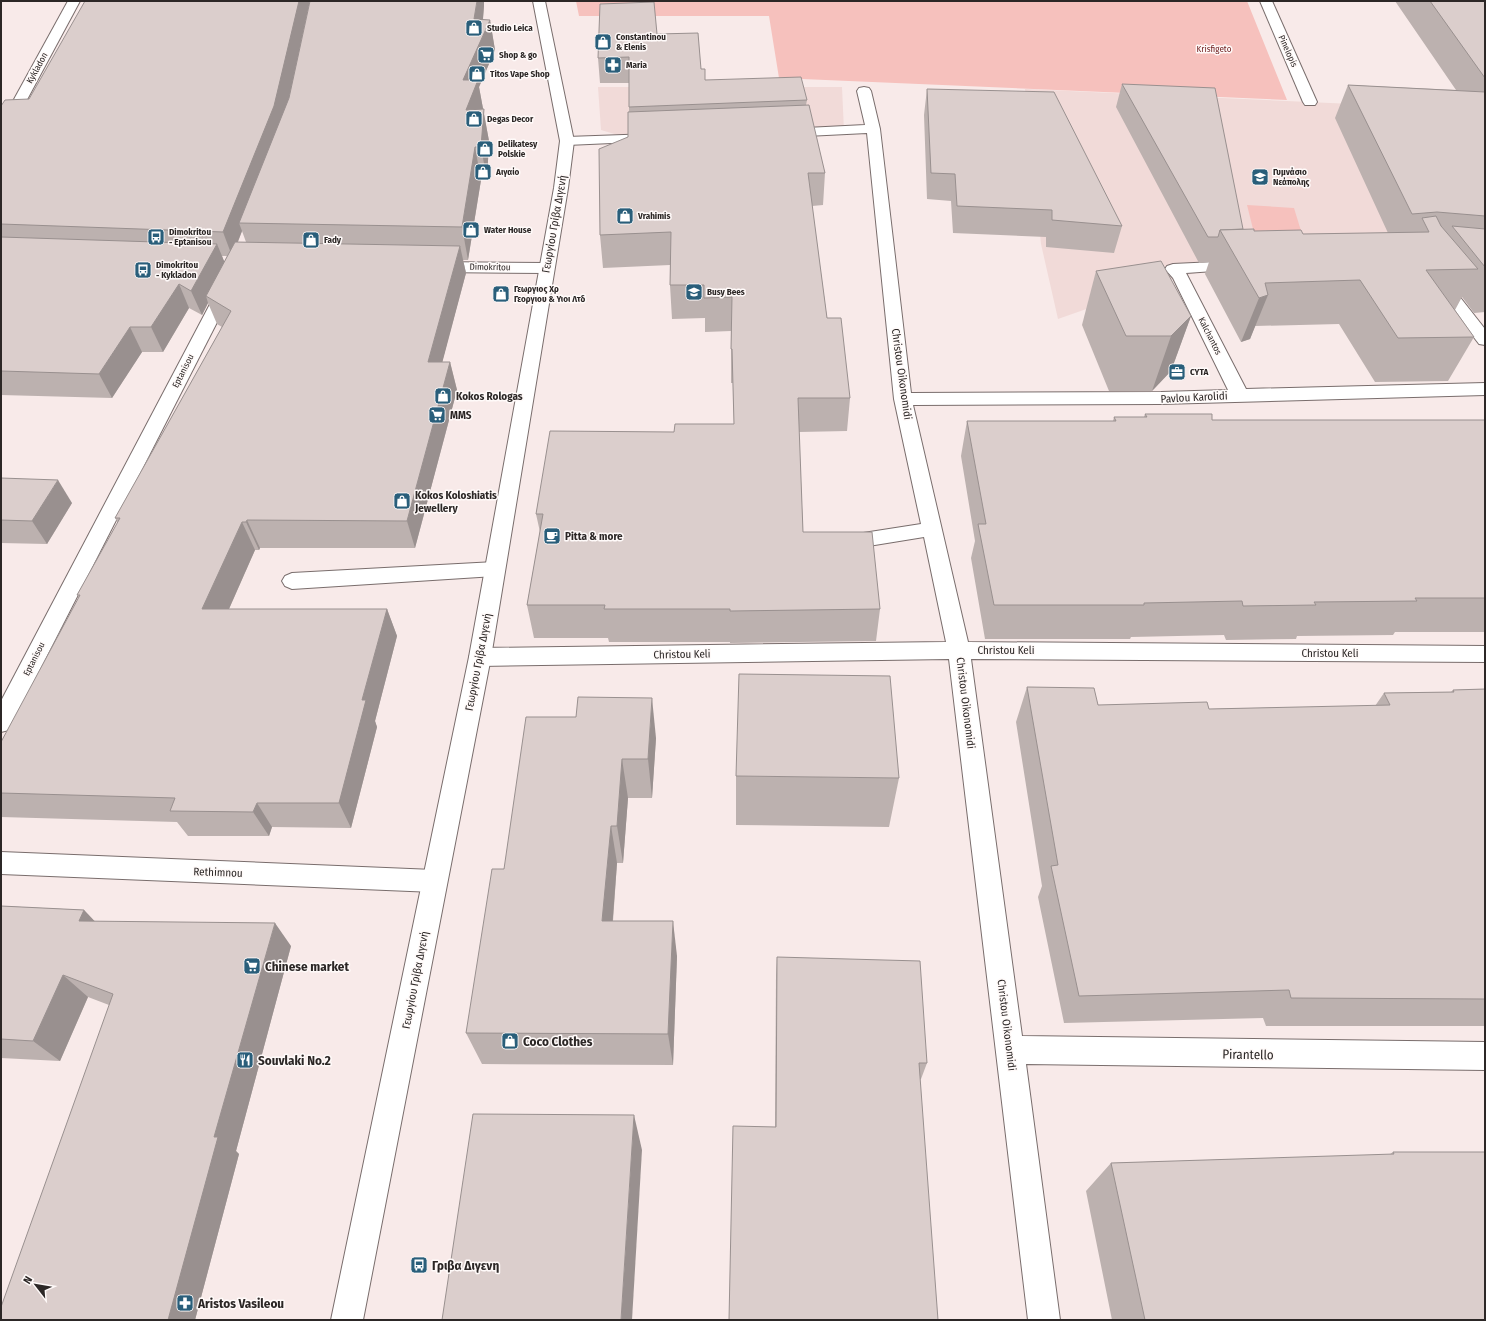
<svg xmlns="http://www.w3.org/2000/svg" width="1486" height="1321" viewBox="0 0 1486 1321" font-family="'Fira Sans Condensed',sans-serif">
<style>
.built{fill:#f1dad8}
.green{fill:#f6c1bd}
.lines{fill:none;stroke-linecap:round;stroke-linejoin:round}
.minor-casing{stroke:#796d6c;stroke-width:2}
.major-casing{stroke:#796d6c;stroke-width:2}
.minor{fill:#fff;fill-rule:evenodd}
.major{fill:#fff;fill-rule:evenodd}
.wall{fill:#bcb1af;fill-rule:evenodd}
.shaded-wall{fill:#99908f}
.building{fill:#dbcecc;stroke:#99908f}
.labels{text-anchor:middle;stroke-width:3;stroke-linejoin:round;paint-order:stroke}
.far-poi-label{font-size:9px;font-weight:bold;fill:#2c2726;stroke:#fffaf9;text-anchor:start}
.far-park-label{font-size:9px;fill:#732525;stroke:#fffaf9}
.far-street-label{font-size:9px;fill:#2c2726;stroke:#fffaf9}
.street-label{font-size:11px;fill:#2c2726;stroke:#fffaf9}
.poi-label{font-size:11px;font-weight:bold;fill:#2c2726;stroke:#fffaf9;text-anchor:start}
.near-poi-label{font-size:13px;font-weight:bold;fill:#2c2726;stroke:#fffaf9;text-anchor:start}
.near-street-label{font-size:13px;fill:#2c2726;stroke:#fffaf9}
</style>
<rect width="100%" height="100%" fill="#f8eae9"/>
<g class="built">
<path d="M598,87h244l2,44 -216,7 -27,-8z"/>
<path d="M1025,89l460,21v164l-283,-2 -22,4 -122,43 -17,-75z"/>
</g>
<g class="green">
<path d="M576,1h671l40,99 -508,-22 -10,-62h-190z"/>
<path d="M1247,205l47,3 15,49 -50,-4z"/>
</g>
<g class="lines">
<g class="minor-casing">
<g id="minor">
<path d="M68,1h12l-72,134 -2,3 -5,1v-16z"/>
<path d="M1260,1h12l45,101 -2,3h-10l-2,-3z"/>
<path d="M864,87l5,1 2,3 9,38 31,264 250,-1 67,-2 -55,-112 -8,-9 2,-3 6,-2 63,-3 6,2 2,3 -2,3 -56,4 60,116 239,-6v12l-324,9 -248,1 55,237 517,4v16l-514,-3 51,377 463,6v28l-459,-6 34,256h-32l-79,-661 -469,7 -8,-3 -3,-6 3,-6 8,-3 466,-6 -22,-105 -80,13 -7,-2 -3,-5 3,-5 7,-2 77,-12 -27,-125 -27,-266 -81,4 -5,-1 -2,-3 2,-3 5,-1 79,-4 -8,-34 2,-3z"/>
<path d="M652,134l5,1 2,3 -2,3 -90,4 -5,-1 -2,-3 2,-3 5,-1z"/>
<path d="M434,262l112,1 6,2 2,3 -2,3 -6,2 -112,-1 -6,-2 -2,-3 2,-3z"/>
<path d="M1439,276l6,2 40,51v16l-6,-1 -48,-63 2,-3z"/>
<path d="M227,282l6,2 2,3 -226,443 -8,2v-31l218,-414 2,-3z"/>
<path d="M495,562l7,2 3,5 -3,5 -7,2 -203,13 -7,-3 -3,-5 3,-5 7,-3z"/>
<path d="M1,852l433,18 9,3 4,8 -4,8 -9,3 -433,-18z"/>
</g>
</g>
<g class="major-casing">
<path id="major" d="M533,1h12l29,140 -6,47 -77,469 -128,663h-32l138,-663 85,-469 6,-47z"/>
</g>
<use href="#minor" class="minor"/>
<use href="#major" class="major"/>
</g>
<g class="wall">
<path d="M1395,1h90v311l-11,1 -12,-16 -7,13 19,27 -26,44 -73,1 -36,-58 -84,2 -5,13 -9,3 -36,-68 4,-12 -10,1 -83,-156 6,-23 121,145 11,2 49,3 85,-1 -53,-115 13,-33 108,5z"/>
<path d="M484,6l-1,14h7l5,30 -16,37 10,54 -2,39h-6l-13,80h-5l3,13 -24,89h8l7,28 -42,158h-155l-1,2h-4l-26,59h158l10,27 -22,85 2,6 -26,101 -79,-1 -3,9h-81l-11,-14 -176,-5v-75l78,-144 -2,-3 41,-72 -3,-5 107,-191 -5,-3 -9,-21 -6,12 -13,-7 -26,44h-21l-30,46 -111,-3v-289l28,-7zM242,231l4,11h-8zM222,256h5l-3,6z"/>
<path d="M657,34l44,35 4,11 102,20 -1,5 19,68 -2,32 -11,1 15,112 23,80 -3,33 -48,1 4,100 77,77 -4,32 -146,2v-1h-121l-1,-4h-74l-7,-33 13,-73 -4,-18 138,-82 60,-8 -1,-41h-2v-52l-26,1v-14l-33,1 -2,-34v-20l-67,3 -3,-33 28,-98 1,-25v-29h-29l-2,-25z"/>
<path d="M927,89l195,137 -8,27 -68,-6v-10l-93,-4 -2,-32 -24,-2 -3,-84z"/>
<path d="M1096,271l95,45 -20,55 -19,20h-43l-27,-66z"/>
<path d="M1145,414l67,6h273v212h-90l-2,3 -96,1 -1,3 -70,1 -2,-5 -93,2 -1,2h-145l-14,-81 4,-17 -14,-85 6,-35h146l1,-4h30z"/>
<path d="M1,478l71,25 -25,41 -46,-1z"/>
<path d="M1027,687l71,18 111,4 166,-3 9,-13 67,-1 2,-2 32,-1v337h-219l-3,-8 -199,5 -26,-126 4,-11 -26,-164z"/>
<path d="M576,717l80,21 -4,60h-24l-5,65h-6l-4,58 64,35 -4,109 -191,-1 -16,-31 38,-164z"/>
<path d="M736,776l163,2 -10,49 -153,-2z"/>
<path d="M1,906l83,4 11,12 196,24 -55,205 3,3 -44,166 -86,-315 -21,-8 -28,64 -59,-3z"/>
<path d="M777,957l150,106 -6,16 -146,48 1,-152z"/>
<path d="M1393,1152l92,168h-373l-26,-129 25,-28 278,-8z"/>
</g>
<g class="shaded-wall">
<path d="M299,1h11l-28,129 -43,93 3,8 -10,25 -9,-24z"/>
<path d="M477,1h7v5l-3,34 9,-20 5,30 -16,37 10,54 -2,39 -6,-33 -15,-37 -3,-30 11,-61z"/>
<path d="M475,147l6,33 -13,80 -6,-33z"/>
<path d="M217,244l10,24 -21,28 2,7 -6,12 -11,-24z"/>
<path d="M460,246l6,27 -31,117 -7,-28z"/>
<path d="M179,284l10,24 -26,44 -12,-25z"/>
<path d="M1268,295l-18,44 -9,3 18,-44z"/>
<path d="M1191,316l-20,55 -19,20 19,-55z"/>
<path d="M130,327l12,25 -30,46 -13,-24z"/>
<path d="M450,362l7,28 -42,158 -8,-27z"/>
<path d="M58,480l14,23 -25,41 -15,-23z"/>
<path d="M247,520l13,28 -1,2 -13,-28z"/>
<path d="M242,522l13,28 -38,86 -15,-27z"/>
<path d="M387,609l10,27 -22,85 2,6 -26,101 -12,-25 23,-103z"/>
<path d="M652,698l4,40 -4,60 -4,-39z"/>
<path d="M622,759l6,39 -5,65 -6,-37z"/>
<path d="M257,803l15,24 -3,9 -16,-24z"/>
<path d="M611,826l6,37 -7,93 -8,-35z"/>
<path d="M84,910l23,24 -28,-13z"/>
<path d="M673,921l4,35 -4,109 -5,-31z"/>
<path d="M275,923l16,23 -55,205 3,3 -44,166h-27l46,-183z"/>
<path d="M63,975l25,22 -28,64 -27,-20z"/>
<path d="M634,1115l8,35 -10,170h-11z"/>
</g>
<g class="building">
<path d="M85,1h214l-25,105 -51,126 -222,-8v-118l4,-6 24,-1z"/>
<path d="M310,1h167l-3,18 16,1 -27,60h15l-12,30 18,-1 -3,38h-6l-13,80 -223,-4 50,-125z"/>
<path d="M1430,1h55v77z"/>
<path d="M654,2l3,32 41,-1 3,36h4v11l96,-3 6,23 -178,7v-50l-31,1 2,-54z"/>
<path d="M1122,84l93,4 28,141 -23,1 -2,7h-10z"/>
<path d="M1348,85l137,7v124l-48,-4 -25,2z"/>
<path d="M927,89l127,3 68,134 -70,-6v-10l-95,-4 -2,-32 -24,-1z"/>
<path d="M809,105l16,68h-17l19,145h14l9,80h-52l5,134h69l8,77 -150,2v-2h-126l1,-4h-78l16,-91h-7l14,-83 124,1 1,-8h59l-2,-75h-1l1,-52 -28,1v-13h-34l1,-53 -71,3 -1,-86 29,-12v-25z"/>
<path d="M1436,216l5,10 37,43 -52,1 48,67 -76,1 -38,-58 -95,3 3,12 -9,3 -39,-68 34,-1v2l47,-1 2,4 126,-2 -7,-14z"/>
<path d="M1452,226l33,3v38z"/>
<path d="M1,237l216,7 -26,47 -12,-7 -28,43h-21l-31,47 -98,-3z"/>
<path d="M235,242l225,4 -32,116h22l-43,159 -160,-1 -1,2h-4l-40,87h185l-25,91h4l-27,103h-82l-4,9 -83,-1 5,-13 -174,-5v-51l79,-147h-3l43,-77h-5l116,-207 -25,-15z"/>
<path d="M1161,261l30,55 -20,20h-45l-30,-65z"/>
<path d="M1145,414h67v6h273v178h-70l2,3 -103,1 2,3 -73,1 -1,-5 -98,2v2h-150l-16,-81h8l-19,-103h149l-2,-4h33z"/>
<path d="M1,478l57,2 -26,41 -31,-1z"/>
<path d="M739,674l151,2 9,102 -163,-2z"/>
<path d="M1027,687l67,1 4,17 109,-3 2,7 181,-4 -6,-12 70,-1 -1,-2 32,-1v310l-194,-1 -2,-8 -210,6 -28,-130 7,-1z"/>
<path d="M578,697l74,1 -4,61h-26l-5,67h-6l-9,95h71l-5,113 -202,-1 26,-164h12l22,-152h50z"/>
<path d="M1,906l83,4 -5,11 196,2 -61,214h4l-50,183h-167v-13l112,-313 -50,-19 -30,66 -32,-2z"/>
<path d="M777,957l143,4 7,102h-8l19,257h-209l4,-194 43,1z"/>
<path d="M473,1114l161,1 -13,205h-179z"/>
<path d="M1393,1152h92v168h-340l-34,-157 283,-9z"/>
</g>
<defs>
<g id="shop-square" transform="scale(0.9)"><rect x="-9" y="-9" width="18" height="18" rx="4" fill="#295e7a" stroke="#fffaf9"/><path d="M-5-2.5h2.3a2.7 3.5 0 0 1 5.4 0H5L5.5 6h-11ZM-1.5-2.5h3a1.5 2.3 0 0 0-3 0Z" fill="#fff"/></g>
<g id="supermarket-square" transform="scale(0.9)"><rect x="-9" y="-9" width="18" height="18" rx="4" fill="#295e7a" stroke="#fffaf9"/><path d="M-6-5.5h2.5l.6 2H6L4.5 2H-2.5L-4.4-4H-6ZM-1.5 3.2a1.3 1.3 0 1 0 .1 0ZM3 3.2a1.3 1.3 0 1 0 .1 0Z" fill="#fff"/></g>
<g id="pharmacy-square" transform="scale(0.9)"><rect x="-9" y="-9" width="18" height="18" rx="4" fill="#295e7a" stroke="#fffaf9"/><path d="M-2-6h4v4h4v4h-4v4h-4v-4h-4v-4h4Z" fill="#fff"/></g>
<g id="school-square" transform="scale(0.9)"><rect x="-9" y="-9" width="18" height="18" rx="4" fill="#295e7a" stroke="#fffaf9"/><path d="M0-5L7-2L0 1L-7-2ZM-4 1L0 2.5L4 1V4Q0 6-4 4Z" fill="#fff"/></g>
<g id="bus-square" transform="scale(0.9)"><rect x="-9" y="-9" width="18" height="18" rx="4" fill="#295e7a" stroke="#fffaf9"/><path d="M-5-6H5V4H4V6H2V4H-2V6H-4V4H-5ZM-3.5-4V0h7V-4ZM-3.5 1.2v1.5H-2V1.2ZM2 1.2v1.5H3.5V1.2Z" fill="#fff"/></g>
<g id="office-square" transform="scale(0.9)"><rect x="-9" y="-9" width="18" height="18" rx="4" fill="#295e7a" stroke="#fffaf9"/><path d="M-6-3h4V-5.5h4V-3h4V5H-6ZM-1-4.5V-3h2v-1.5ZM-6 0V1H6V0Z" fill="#fff"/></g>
<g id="cafe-square" transform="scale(0.9)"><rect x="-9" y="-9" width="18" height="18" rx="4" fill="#295e7a" stroke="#fffaf9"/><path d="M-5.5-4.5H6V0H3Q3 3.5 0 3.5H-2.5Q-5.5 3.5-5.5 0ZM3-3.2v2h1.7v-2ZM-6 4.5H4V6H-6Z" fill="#fff"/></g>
<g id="restaurant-square" transform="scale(0.9)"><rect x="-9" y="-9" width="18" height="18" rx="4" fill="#295e7a" stroke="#fffaf9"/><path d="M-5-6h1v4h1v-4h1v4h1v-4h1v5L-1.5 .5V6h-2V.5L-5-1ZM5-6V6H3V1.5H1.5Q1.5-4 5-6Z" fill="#fff"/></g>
</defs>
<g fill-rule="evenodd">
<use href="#shop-square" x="474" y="28"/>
<use href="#shop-square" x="603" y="42"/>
<use href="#supermarket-square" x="486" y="55"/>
<use href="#pharmacy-square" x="613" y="65"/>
<use href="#shop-square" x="477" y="74"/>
<use href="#shop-square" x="474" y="119"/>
<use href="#shop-square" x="485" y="149"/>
<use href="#shop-square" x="483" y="172"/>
<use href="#school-square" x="1260" y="177"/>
<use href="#shop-square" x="625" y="216"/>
<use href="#shop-square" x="471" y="230"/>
<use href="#bus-square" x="156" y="237"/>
<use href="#shop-square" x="311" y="240"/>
<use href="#bus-square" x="143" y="270"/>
<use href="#school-square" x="694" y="292"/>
<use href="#shop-square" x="501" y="294"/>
<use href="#office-square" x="1177" y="372"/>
<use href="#shop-square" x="443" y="396"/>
<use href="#supermarket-square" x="437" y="415"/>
<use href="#shop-square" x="402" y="501"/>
<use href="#cafe-square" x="552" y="536"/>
<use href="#supermarket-square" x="252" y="966"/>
<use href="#shop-square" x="510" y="1041"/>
<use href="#restaurant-square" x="245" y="1060"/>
<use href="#bus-square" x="419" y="1265"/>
<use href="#pharmacy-square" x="185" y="1303"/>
</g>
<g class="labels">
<g class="far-poi-label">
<text x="487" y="31">Studio Leica</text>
<text x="616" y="40">Constantinou<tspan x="616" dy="10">&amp; Elenis</tspan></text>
<text x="499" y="58">Shop &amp; go</text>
<text x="626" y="68">Maria</text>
<text x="490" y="77">Titos Vape Shop</text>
<text x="487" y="122">Degas Decor</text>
<text x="498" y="147">Delikatesy<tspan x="498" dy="10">Polskie</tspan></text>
<text x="496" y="175">Αιγαίο</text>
<text x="1273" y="175">Γυμνάσιο<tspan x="1273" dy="10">Νεάπολης</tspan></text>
<text x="638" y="219">Vrahimis</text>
<text x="484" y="233">Water House</text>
<text x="169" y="235">Dimokritou<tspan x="169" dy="10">- Eptanisou</tspan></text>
<text x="324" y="243">Fady</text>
<text x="156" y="268">Dimokritou<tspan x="156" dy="10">- Kykladon</tspan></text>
<text x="514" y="292">Γεωργιος Χρ<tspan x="514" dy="10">Γεοργιου &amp; Υιοι Λτδ</tspan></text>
<text x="707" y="295">Busy Bees</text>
<text x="1190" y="375">CYTA</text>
</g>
<g class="far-park-label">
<text x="1214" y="52">Krisfigeto</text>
</g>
<g class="far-street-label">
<text transform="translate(1288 51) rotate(66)" y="3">Pinelopis</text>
<text transform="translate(37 68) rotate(-61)" y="3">Kykladon</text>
<text transform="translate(490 267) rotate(1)" y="3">Dimokritou</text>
<text transform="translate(1210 336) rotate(63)" y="3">Kalchantos</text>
<text transform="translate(183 371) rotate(-63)" y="3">Eptanisou</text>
<text transform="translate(34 659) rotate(-63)" y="3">Eptanisou</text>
</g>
<g class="street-label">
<text transform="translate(554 224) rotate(-80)" y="4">Γεωργίου Γρίβα Διγενή</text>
<text transform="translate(902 374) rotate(82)" y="4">Christou Oikonomidi</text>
<text transform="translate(1194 397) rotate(-3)" y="4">Pavlou Karolidi</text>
<text x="1006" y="654">Christou Keli</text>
<text x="1330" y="657">Christou Keli</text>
<text transform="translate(682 654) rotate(-1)" y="4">Christou Keli</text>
<text transform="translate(478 662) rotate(-79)" y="4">Γεωργίου Γρίβα Διγενή</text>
<text transform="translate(966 703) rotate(83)" y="4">Christou Oikonomidi</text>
<text transform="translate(218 872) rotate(2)" y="4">Rethimnou</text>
<text transform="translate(415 980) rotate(-79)" y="4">Γεωργίου Γρίβα Διγενή</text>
<text transform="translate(1007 1025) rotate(83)" y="4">Christou Oikonomidi</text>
</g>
<g class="poi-label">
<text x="456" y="400">Kokos Rologas</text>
<text x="450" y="419">MMS</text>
<text x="415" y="499">Kokos Koloshiatis<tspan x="415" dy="13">Jewellery</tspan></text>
<text x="565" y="540">Pitta &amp; more</text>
</g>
<g class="near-poi-label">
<text x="265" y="971">Chinese market</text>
<text x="523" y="1046">Coco Clothes</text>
<text x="258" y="1065">Souvlaki No.2</text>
<text x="432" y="1270">Γριβα Διγενη</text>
<text x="198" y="1308">Aristos Vasileou</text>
</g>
<g class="near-street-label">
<text transform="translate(1248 1054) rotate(1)" y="5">Pirantello</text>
</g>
</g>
<rect width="1486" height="1321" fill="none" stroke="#2c2726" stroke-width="4"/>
<g transform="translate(36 1285) rotate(301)" stroke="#fffaf9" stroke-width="3" paint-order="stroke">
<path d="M0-3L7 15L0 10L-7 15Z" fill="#2c2726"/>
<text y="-6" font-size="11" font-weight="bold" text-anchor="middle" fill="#2c2726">N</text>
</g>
</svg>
